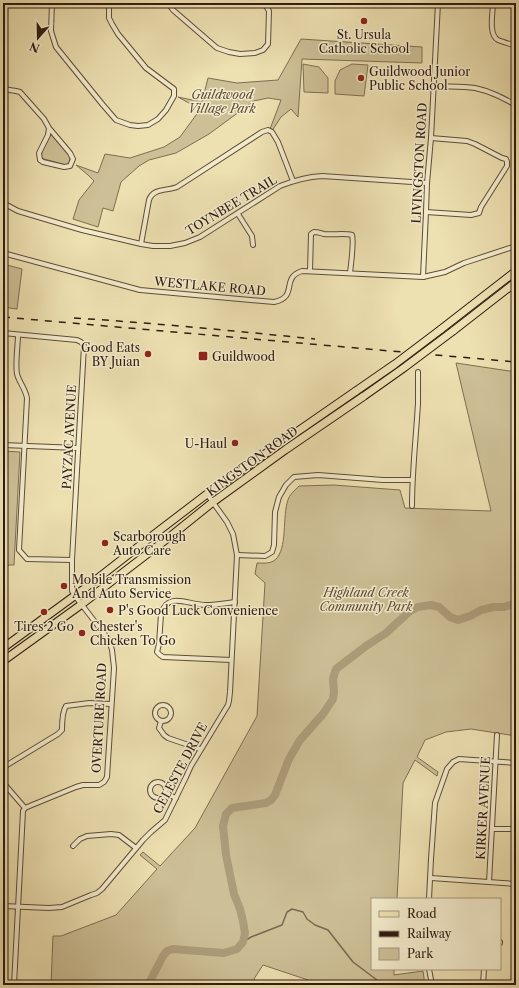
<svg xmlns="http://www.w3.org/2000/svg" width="519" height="988" font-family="'Libre Caslon Text',serif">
<rect width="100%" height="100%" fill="#ede0b1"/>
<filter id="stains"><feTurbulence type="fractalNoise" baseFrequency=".005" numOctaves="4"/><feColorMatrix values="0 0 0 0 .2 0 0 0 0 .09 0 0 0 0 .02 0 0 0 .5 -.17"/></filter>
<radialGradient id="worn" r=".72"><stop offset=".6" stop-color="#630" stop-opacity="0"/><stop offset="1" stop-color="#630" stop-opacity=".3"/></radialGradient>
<g fill="#cdbf96" stroke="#7e6e53">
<path d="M301 39 422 47V63L302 59 298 117 291 109 281 117 272 131 270 129 281 100 268 98 254 101 209 134 176 153 149 160 139 166 121 182 113 211 103 208 98 227 73 219 79 200 94 181 88 175 76 165 98 173 105 154 130 158 164 147 180 137 199 111 198 108 178 97 202 102 208 78 237 83 278 80Z"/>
<path d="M303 64 319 67 328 78V93L304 92Z"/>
<path d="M352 64 368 65 364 96 335 94V81L340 70Z"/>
<path d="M50 134 52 135C58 141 79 158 66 165L44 159 41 157C41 151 48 141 50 134Z"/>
<path d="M3 264 22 269 17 309 3 307Z"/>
<path d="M456 363 516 372V736L471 729 446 732 425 740 417 757 438 772 437 776 415 760 403 783 397 899H372V969H394V975L423 971 425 985H315L308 980 263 965 254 979 258 985H51L53 936H61L116 915 157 869 140 855 143 852 160 866 195 828 257 716 265 583 255 574 257 563C263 563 270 564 275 560 288 549 282 516 288 500 289 495 295 490 299 486L334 485 400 490 405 508 491 511Z"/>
<path d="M3 451 20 452 14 565H9L3 569Z"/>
</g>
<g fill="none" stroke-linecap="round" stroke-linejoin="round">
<path stroke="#7a6950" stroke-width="1.5" d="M243 942 251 937 282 925 287 912 292 909 303 912 307 919 315 925 328 930 353 962 377 980 378 985"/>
<path stroke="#ac9d7a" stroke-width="8" d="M148 985 163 956 167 951 173 949 224 953 237 949 243 942 245 933 243 921 240 909 234 894 226 855 223 826 226 814 232 808 266 803 271 800 275 795 289 759 300 740 323 714 333 699 334 692 333 679 336 669 366 646 386 633 410 611 418 607 431 605 439 607 450 617 458 620 470 616 481 610 494 607H504L516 603"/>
<g stroke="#5e4d38" stroke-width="6">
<g id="minor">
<path d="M52 3 51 31 56 47 103 105 116 120 130 125 138 126 148 125 158 119 166 110 174 96V89L146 68 118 34 112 24 109 18V3"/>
<path d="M168 3 173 10 217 48 229 52 240 54 255 53 263 50 268 44 269 11 266 6 260 3"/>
<path d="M493 3C493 12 488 35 498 40 503 42 510 44 516 46"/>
<path d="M434 86C447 87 461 86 475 88 490 91 503 98 516 105"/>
<path d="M3 89 16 91 20 92 44 119 49 128 70 153 73 159 70 166 64 167 43 162 40 160 39 153 48 135 49 128"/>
<path d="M3 203 18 211 82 230 141 244 153 246H170L185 243 200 237 280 186C295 180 306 177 322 176L427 183"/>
<path d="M426 212 471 215 479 213 481 207 507 166V162L506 159 502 158 475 144 467 141 431 138"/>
<path d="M238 214 252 236 253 245"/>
<path d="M141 244 149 200C153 188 167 191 177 187L262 132 268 130 272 132 278 142 293 181"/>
<path d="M3 253 140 290 274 302C299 297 280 278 302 271L423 277 445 272 464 263 516 246"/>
<path d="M310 271 311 234 314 232C318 232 320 233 324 234 333 235 345 233 352 235 354 241 351 265 350 273"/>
<path d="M423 277 426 212 427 183 431 138 438 3"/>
<path d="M3 333 77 340 81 342 84 346 72 560V591L75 596 109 640 112 650 114 668 107 777 104 782 99 785H83L76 787 32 805 25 808 23 811 14 985"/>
<path d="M18 335C18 346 15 363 17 374 19 382 25 388 27 398L19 550 27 559 72 560"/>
<path d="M3 445 78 448"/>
<path d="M412 506C412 472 416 438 418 403 418 393 418 383 418 372"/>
<path d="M237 555 265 556 272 552 274 545 275 512 279 497 286 485 294 477 318 475 383 480H412"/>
<path d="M231 660 163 657 160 655 157 652 159 644 161 614C168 590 190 606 207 605 216 605 226 603 235 602"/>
<circle cx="163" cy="713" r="8"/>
<path d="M161 721 159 728 164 735 168 738 200 749"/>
<path d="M3 771V769L7 765 58 734 62 730C62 723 62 712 66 706L89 703 111 704"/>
<path d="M3 782 6 786 25 808"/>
<circle cx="158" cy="790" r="8"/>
<path d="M165 793 176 798"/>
<path d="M492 829H516"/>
<path d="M73 846 80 839 87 836 111 834 119 835 136 848"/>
<path d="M431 878 516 884"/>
<path d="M489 882 497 735"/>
<path d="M429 899 431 859 435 803 447 769 453 762 459 759 516 763"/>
<path d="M3 906 49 908 62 907 91 895 97 893 102 889 143 840 151 832 165 820 186 777 191 766 228 705 229 701 230 692 237 555 233 534 227 522 207 494"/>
<path d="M500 942V943"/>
<path d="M429 969 432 985"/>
<path d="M483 985 484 969"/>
</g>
</g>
<g stroke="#2f1c10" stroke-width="9">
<g id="primary">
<path d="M440 330 516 271"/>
<path d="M453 331 516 282"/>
<path d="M3 648 84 589 152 536 207 494 356 391"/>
<path d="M3 661 82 604 172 535 213 502 285 450 364 396"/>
</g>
</g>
<use href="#minor" stroke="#f3ebcc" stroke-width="4"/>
<use href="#primary" stroke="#ede0b1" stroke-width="7"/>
<g stroke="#2f1c10" stroke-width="1.5" stroke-dasharray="7 7" stroke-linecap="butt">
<path d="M3 317 516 362"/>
<path d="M74 318C154 323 235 331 315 339"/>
</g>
<g stroke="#2f1c10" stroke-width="9" stroke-linecap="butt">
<g id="primary-bridge">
<path d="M356 391 395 364 440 330"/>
<path d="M364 396 405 367 453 331"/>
</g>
</g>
<use href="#primary-bridge" stroke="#ede0b1" stroke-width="7"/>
</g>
<g fill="#8f2418" stroke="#f3ebcc" stroke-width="1.5">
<circle cx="364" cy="21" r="4"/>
<circle cx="361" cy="78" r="4"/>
<circle cx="148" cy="354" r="4"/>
<rect x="198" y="351" width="10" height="10" rx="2"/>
<circle cx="235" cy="443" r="4"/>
<circle cx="105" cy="543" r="4"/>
<circle cx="64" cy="586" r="4"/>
<circle cx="110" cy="610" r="4"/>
<circle cx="44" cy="612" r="4"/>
<circle cx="82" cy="633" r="4"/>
</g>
<g text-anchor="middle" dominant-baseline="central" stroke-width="3" stroke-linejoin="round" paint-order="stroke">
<g font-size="12" fill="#2f1c10" stroke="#f3ebcc" text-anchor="start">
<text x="364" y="34" text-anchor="middle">St. Ursula<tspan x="364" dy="14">Catholic School</tspan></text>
<text x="369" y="71">Guildwood Junior<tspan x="369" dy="14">Public School</tspan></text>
<text x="140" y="347" text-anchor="end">Good Eats<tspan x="140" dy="14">BY Juian</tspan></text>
<text x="212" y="356">Guildwood</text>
<text x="227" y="443" text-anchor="end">U-Haul</text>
<text x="113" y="536">Scarborough<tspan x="113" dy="14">Auto Care</tspan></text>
<text x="72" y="579">Mobile Transmission<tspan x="72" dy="14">And Auto Service</tspan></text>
<text x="118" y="610">P's Good Luck Convenience</text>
<text x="44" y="626" text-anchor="middle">Tires 2 Go</text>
<text x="90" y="626">Chester's<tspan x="90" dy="14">Chicken To Go</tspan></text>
</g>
<g font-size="12" font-style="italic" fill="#5e4d38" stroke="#f3ebcc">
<text x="222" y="94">Guildwood<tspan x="222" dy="14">Village Park</tspan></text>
<text x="366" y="592">Highland Creek<tspan x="366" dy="14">Community Park</tspan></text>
</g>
<g font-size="12" fill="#2f1c10" stroke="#f3ebcc">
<text transform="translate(419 163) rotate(-87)">LIVINGSTON ROAD</text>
<text transform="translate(231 205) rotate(-31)">TOYNBEE TRAIL</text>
<text transform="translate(210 286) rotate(5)">WESTLAKE ROAD</text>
<text transform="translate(69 437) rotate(-87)">PAYZAC AVENUE</text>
<text transform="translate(252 461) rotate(-36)">KINGSTON ROAD</text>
<text transform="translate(99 718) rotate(-87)">OVERTURE ROAD</text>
<text transform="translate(180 768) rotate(-62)">CELESTE DRIVE</text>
<text transform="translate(483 808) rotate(-87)">KIRKER AVENUE</text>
</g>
</g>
<rect width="519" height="988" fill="none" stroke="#ede0b1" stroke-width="16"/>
<rect x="4" y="4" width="511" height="980" fill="none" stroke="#2f1c10" stroke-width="2"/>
<rect x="8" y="8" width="503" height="972" fill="none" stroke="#2f1c10"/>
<rect x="371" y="898" width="130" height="72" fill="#f3ebcc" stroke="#a59881"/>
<rect x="379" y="911" width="20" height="6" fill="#ede0b1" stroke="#a59881"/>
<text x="407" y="918" font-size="12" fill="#2f1c10">Road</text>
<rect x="379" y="931" width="20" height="6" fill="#2f1c10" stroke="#a59881"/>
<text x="407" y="938" font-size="12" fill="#2f1c10">Railway</text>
<rect x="379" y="948" width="20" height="12" fill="#cdbf96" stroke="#a59881"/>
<text x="407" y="958" font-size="12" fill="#2f1c10">Park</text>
<g transform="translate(38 38) rotate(200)" stroke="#f3ebcc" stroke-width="3" paint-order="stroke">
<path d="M0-3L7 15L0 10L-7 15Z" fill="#2f1c10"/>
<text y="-6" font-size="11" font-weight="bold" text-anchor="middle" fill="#2f1c10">N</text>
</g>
<rect width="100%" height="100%" filter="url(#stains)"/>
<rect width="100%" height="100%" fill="url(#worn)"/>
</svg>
